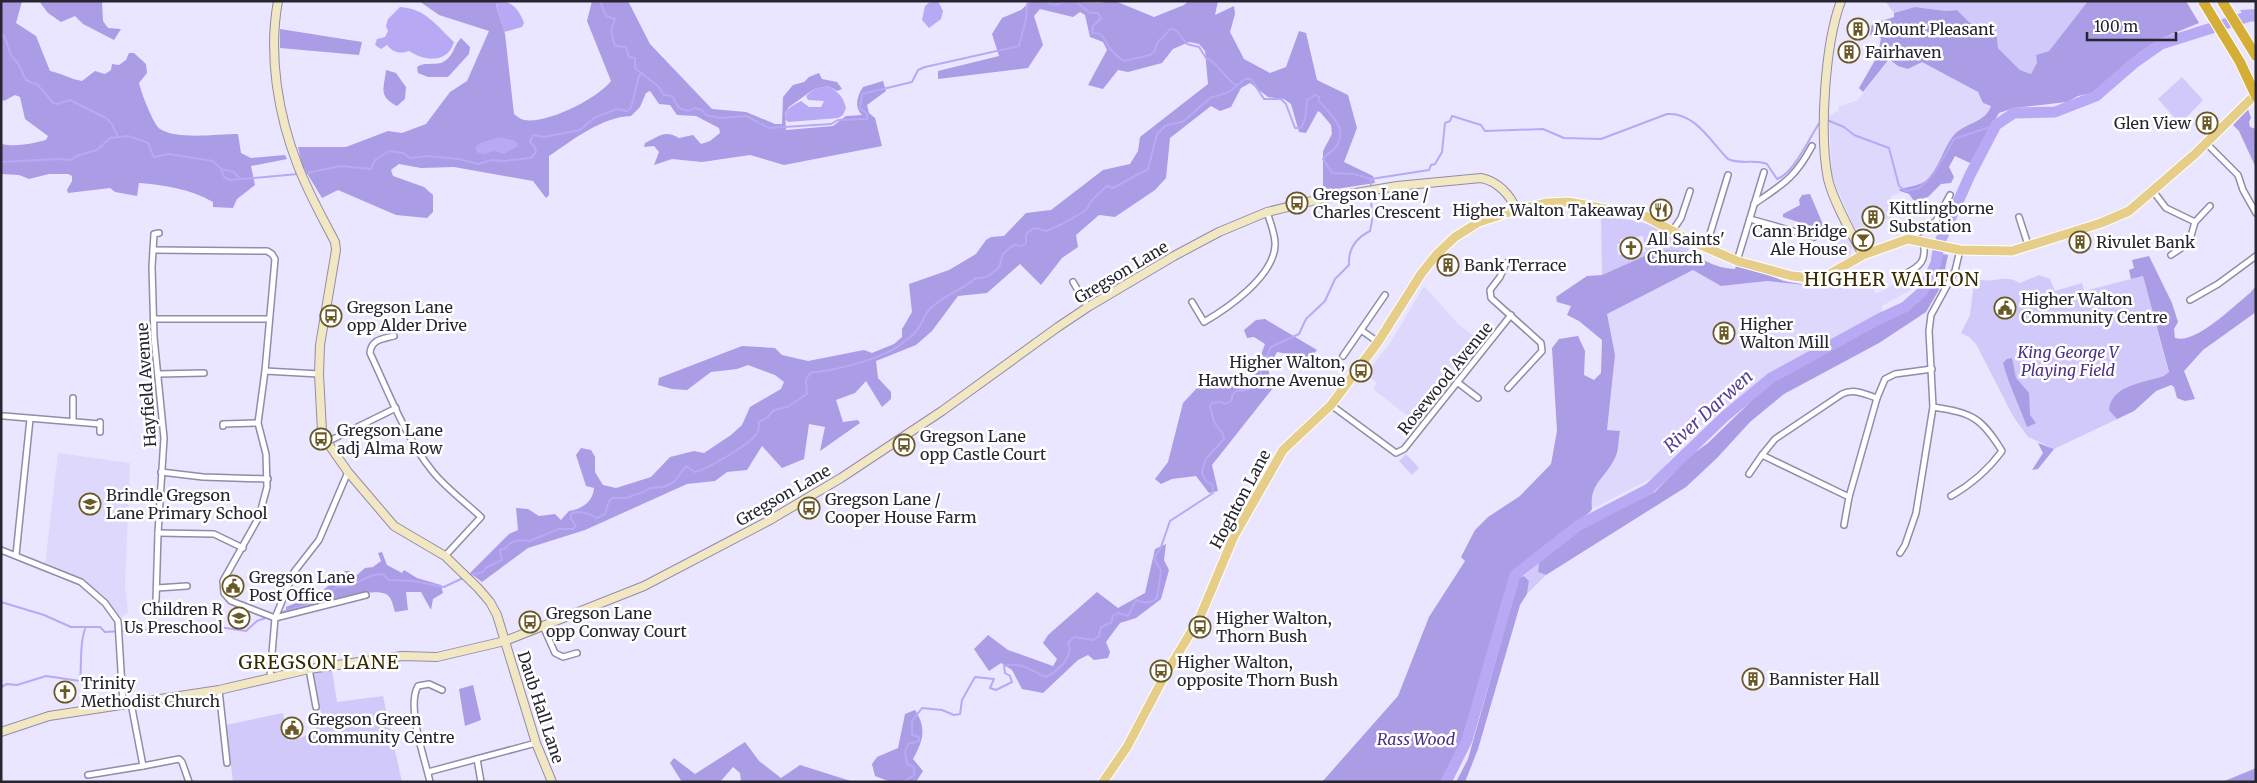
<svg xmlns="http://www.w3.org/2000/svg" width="2257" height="783" font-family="Merriweather,serif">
<rect width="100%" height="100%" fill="#eae6ff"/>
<g fill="#ded8fd">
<path d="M1889 59 1898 66 1922 62 1978 92 1983 103 1991 106 1989 111 1981 118 1957 132 1930 175 1922 183 1899 188V193L1891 196 1896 216 1855 229 1832 177 1829 116 1839 110 1838 107 1858 100Z"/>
<path d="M1847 232 1852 247 1850 257 1844 259 1835 238Z"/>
<path d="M1693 270 1721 286 1767 281 1818 285 1844 274 1852 281 1861 283 1868 279 1876 294 1908 276 1914 288 1882 306V312L1772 374 1731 406 1699 427 1656 476 1592 509 1590 496 1600 478 1611 465 1620 431 1607 430 1615 355 1606 314Z"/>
<path d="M1424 286 1458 324 1482 342 1418 424 1373 389 1377 383 1366 374 1391 342Z"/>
<path d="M58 453 130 463 125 587 128 613 121 617 103 595 84 582 45 564Z"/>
</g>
<g fill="#d1c9f9" fill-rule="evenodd">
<path d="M1885 1H2088L2049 51 2036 55 2037 63 2032 74 2020 70 1998 48 1996 30 1970 23 1957 10 1946 11 1915 7 1894 13Z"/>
<path d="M2182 77 2203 100 2180 124 2158 99Z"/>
<path d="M1601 216 1638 221 1660 229 1690 247 1687 252 1656 251 1602 275ZM1643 236 1646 252 1618 255 1617 244H1620V239Z"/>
<path d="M2039 275 2050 279 2055 291 2082 283 2084 291 2143 276 2170 378 2134 411 2054 449 2028 437 2013 416 1976 344 1969 337 1961 333 1970 315 1973 290 1977 279C1993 284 2005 273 2020 283Z"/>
<path d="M1406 454 1419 468 1412 475 1399 461Z"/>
<path d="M1539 563 1538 572 1546 575 1527 594 1529 581 1524 576Z"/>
<path d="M332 670 337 702 383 696 402 782H233L226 725 283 713 288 741C309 738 313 731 321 712L312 673Z"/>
</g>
<g fill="#aa9ce5">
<path d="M1 1H22L16 23 36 36 50 71C61 73 70 79 82 81L95 71 105 74 111 70 112 64 119 65 126 60 129 53H134L146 64 147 73 139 83C141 92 153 124 160 129 177 140 218 134 238 134L241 153 251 158 285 155 287 159 251 166 255 185 237 199 233 208 213 207V202C190 189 165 185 139 183L137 196 115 192 110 188 68 193 67 190 72 181V176L68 174H49L29 179 19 175 1 174V144C17 147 30 144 46 140L48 136 25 119 20 97 15 95 4 101 1 99Z"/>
<path d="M39 1H102L103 21 108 28 121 29 114 40 83 24 75 16 61 22 48 13Z"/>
<path d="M419 1H498L496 5 505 34 514 114C517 116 520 119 524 120 547 124 597 99 611 81L587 21 592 1H628L650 44 712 109 746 112 775 124H782L783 97 793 85 804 82 809 77 819 73 822 79 837 82 842 89 837 91 828 86 814 89 789 107 785 114 786 130 833 126 846 116 862 115C854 107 857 96 863 87L883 81 886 91 867 105 869 113 875 118 882 146 784 165 750 155 702 162 672 159 654 165 659 152 654 146 644 147 645 143C658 137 665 129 679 138L693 135 701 144 710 141 720 133 719 128 696 116 677 115 670 105 659 104 650 91 646 93 640 107 631 116C601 117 573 140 549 156V195L546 198 533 181 454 167 421 168 399 164 391 170 393 176 424 187 433 195V212L427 218 396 215 338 190 322 198 302 165 298 147H346L388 131 402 133 426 124 450 92 467 81 489 31 439 15Z"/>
<path d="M1031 1 1099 3 1115 1 1154 17 1184 5 1188 1H1218L1215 15 1234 6 1235 14 1230 32 1244 59 1270 73 1286 67 1299 31 1306 33 1317 80 1348 95 1357 128 1344 162 1373 176 1375 183 1323 191V151L1332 134 1331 125 1321 113 1318 111 1306 133 1299 132 1291 104 1284 99 1268 97 1250 83 1241 88 1231 107 1220 111 1211 106 1170 138 1166 178 1155 190 1115 217 1099 215 1076 235 1078 247 1062 258 1041 285 1020 264 987 293 958 296 932 331 916 345 876 361 878 378 891 392V399L882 407 866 381 855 393 836 400 843 422 858 420 860 423 820 451 825 427 809 424 804 459 782 468 762 446 747 470 727 472 715 481 687 484 585 530 528 548 482 582 470 573 509 534 518 530 516 508 528 509 539 516 555 514 561 520 569 511C582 509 593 502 594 488L586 486 576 455 581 448 591 450 595 457V472L603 485 616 488 651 477 670 457 694 451 704 453 731 435 742 425 750 407 781 389 784 382 775 375 748 365 737 369 711 372 687 390 672 389 658 385 659 378 742 346 775 348 782 355 808 361 864 350 872 353 894 344 902 337V329L912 312 909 284 949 270 976 254 986 240 991 237 1004 236 1026 213 1051 210 1103 170 1130 164 1138 151 1140 137 1208 84 1205 51 1199 44 1189 42 1173 49 1162 63 1128 72 1118 70 1103 89 1088 85 1107 50 1103 42 1090 37 1085 15 1080 12 1073 17 1040 9 1034 16 1043 45 1028 68 938 79V71L999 56 992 34 1002 18 1021 10Z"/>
<path d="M2088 1H2186L2199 23 2160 39 2140 52 2092 93 2078 96 2067 102 2014 108 1999 113 1970 163 1955 156 1949 167 1954 177 1951 183 1941 184 1928 197 1914 201 1909 194 1900 191 1899 189C1906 187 1915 186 1922 183 1938 175 1944 143 1957 132 1968 123 1986 121 1991 106L1983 103 1978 92 1922 62 1908 69 1898 66 1889 59 1863 92 1859 88 1878 55 1881 38 1870 35 1872 24 1894 17V13L1915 7 1946 11 1957 10 1970 23 1996 30 1998 48 2020 70 2031 74 2037 63 2036 55 2049 51Z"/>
<path d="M280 29 362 42 359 55 280 48Z"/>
<path d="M461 38 470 47 469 54 448 77H428L418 73 417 67C424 62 433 65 441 63 454 58 453 46 461 38Z"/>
<path d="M386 70 396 73 406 87 405 99 397 106C378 96 384 89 386 70Z"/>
<path d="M2248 109 2251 118 2249 122 2250 127 2256 129V168L2239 131 2233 125Z"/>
<path d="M1810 194 1828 236 1825 238 1812 233 1813 227 1783 217V214L1800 205 1799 200 1802 195Z"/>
<path d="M1656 251C1666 251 1680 249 1689 253 1706 260 1714 268 1735 269L1737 263 1784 281 1806 285 1767 281 1721 286 1693 270 1607 314 1615 355 1607 430 1620 431C1618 440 1619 450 1615 458 1605 479 1589 483 1592 509L1590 512 1511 573 1463 738 1442 782H1322L1398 696 1429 617 1465 561 1461 557 1475 530 1488 517 1520 496 1551 464 1557 431 1552 348 1559 339 1578 336 1585 351 1584 375 1594 380 1601 373 1602 340 1579 321 1567 315 1571 306 1557 302 1556 297 1587 276 1602 275Z"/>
<path d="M1942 254 1948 255 1945 269 1950 271 1926 312 1879 343 1784 394 1750 422 1717 458 1686 487 1546 575 1538 572 1539 563 1581 528 1655 492 1690 456 1708 443 1772 381 1919 302C1931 288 1938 273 1942 254Z"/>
<path d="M2149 256 2172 303 2178 322 2174 329 2175 338C2195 345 2235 305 2250 293L2256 286V312L2203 350 2184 371 2195 399 2185 401 2177 398 2174 387 2171 385 2156 391 2134 411 2117 419 2109 410C2111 385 2144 383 2164 376L2169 372 2143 276 2131 279 2129 270 2134 268 2132 260Z"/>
<path d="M1265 319 1317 350 1310 358 1277 352 1268 369 1273 388 1212 465 1218 491 1209 493 1196 476 1172 479 1161 484 1155 479 1168 462 1183 403 1197 388 1219 380 1242 383 1253 376 1265 344 1254 337 1247 338 1244 330 1256 320Z"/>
<path d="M2012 358 2016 378 2029 393 2030 415 2036 423 2027 427C2019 405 2009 385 2003 363L2007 359Z"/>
<path d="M2038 443 2054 449 2038 469 2032 470 2043 453Z"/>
<path d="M1166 544 1164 560 1169 570 1161 599 1136 618 1120 623 1106 642 1110 652 1108 658 1094 660 1088 655 1078 660 1043 693 1022 689 1012 670 1001 663 989 671 974 649 988 635 1008 650 1053 666 1057 659 1043 643 1048 635 1097 592 1118 608 1145 593 1155 549Z"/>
<path d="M382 552 387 565 402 573 404 570 417 578 441 585 443 593 433 599 431 610 421 592H406L408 610 395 612C393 606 392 597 386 594 368 586 307 608 286 613V607L319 594 345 571H349L357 575 365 568 373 567 381 561 378 553Z"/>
<path d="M1524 576 1529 581 1527 594 1520 605 1478 749 1465 782H1456L1468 759 1519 578Z"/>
<path d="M473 685 481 720 465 726 459 689Z"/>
<path d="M915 710C927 728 923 741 913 759L923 771 916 782H891L875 776 872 764 877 757 898 748 905 714Z"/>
<path d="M745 742 759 761 781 778 800 765 854 782H741L740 773 733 767 720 782H682L670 763 674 758 695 774Z"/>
<path d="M2256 766V782H2222L2254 769Z"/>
</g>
<g fill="#b8a9f4">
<path d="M498 1C513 1 519 10 524 23L522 27 504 32 496 4Z"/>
<path d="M931 1H938L943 11 941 19 929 28 922 20 925 6Z"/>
<path d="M400 7C425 8 437 26 454 42 448 64 424 61 409 51 399 54 394 53 387 45L381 49 375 45 377 39 385 37 388 31 386 26 388 19Z"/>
<path d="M2256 9V20L2247 22 2240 10Z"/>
<path d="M828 86C838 92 843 96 846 108L843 115 838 118 789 122 785 120C784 109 792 106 801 101L809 107H821L824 101 808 100 806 96 814 89Z"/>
<path d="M499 137 516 141 518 146 504 154 494 151 484 154 478 153 475 148 480 143Z"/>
</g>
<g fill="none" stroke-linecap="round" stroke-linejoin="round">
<g stroke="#b8a9f4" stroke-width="2">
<path d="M600 1 606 16 615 19 611 31 615 46 626 47 629 57 635 58V68L658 86 664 95 672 96 679 108 688 111 695 108 702 110 706 115 720 118 746 116 769 128 831 124 838 120 867 119V114L860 108 862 94 912 82 918 70 925 67 1019 46 1026 19 1027 4 1032 1"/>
<path d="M1044 1 1055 5 1067 1"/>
<path d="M1069 1 1077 3 1090 13H1098L1101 18 1093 26 1092 33C1104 33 1103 38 1109 47 1112 53 1119 57 1124 61L1150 55 1155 51C1156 39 1164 38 1170 29L1176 30 1187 44 1199 47 1206 58C1217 61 1224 78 1236 85"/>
<path d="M1 33C8 39 7 48 11 55 13 59 17 61 19 65 24 75 23 82 37 84L53 103 57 104 70 100 106 118 112 124 118 137"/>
<path d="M1827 120 1844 127 1854 135 1889 148 1899 186 1906 191C1910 190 1915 190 1918 188 1931 183 1947 151 1954 139L1996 125"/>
<path d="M1 162 59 159 72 160 76 156 97 150 110 138 128 136 148 143 154 157 169 154 213 161 221 169 224 177 230 180 298 174"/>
<path d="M221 169 234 172 240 179"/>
<path d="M303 174 340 166 371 169 375 160 389 151 403 153 410 158 427 156 459 159 478 164 492 160 504 161 531 158 536 152 535 147 530 142 533 135 544 137 580 130 594 118 617 109 627 111 631 108 639 76 642 73"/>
<path d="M1371 189V179"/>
<path d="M470 575 483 572 487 567 502 560 500 550 506 548 510 543 520 540 529 541 559 529H573L576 526 571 519V514C579 509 590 514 597 518L605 514 609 501 612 498H626L646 491 650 488 664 487 675 481 686 466 695 472C706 470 752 443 757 433 759 430 759 426 759 422L768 417 774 410 787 407 807 394 806 380 810 373C837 370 885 359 905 341 911 337 918 330 921 324 924 318 926 312 931 308 944 295 962 290 976 278 987 279 992 274 1000 266 1001 254 1004 252 1014 245L1021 246 1026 243V234L1034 228 1046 231 1060 225 1085 211 1093 199 1107 186 1113 188 1148 169 1157 134 1165 126 1184 121 1210 98 1229 92 1245 79H1251L1264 99H1281L1286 104 1295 128H1301L1305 119 1307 100 1315 95 1319 97V101C1331 116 1350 128 1335 148 1332 152 1326 154 1323 159L1332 173 1354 174 1371 179 1429 170 1431 165 1435 164 1442 152 1445 123 1450 121 1452 116 1481 125 1485 131 1543 129 1564 138 1601 139 1667 114C1695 112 1710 141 1728 159 1740 165 1754 159 1767 164L1777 179C1793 174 1809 139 1818 125L1822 121"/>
<path d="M1 602 44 615 71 627H100L105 632 212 626 246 631 257 621 268 617"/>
<path d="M279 613 309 604 338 587H346L373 575 383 574 389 580 413 581 444 587 463 578"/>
<path d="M1 687 7 684 17 685 46 676 80 681C82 663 79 645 85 629"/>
<path d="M903 782 914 775V767L907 764 905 752 908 744 919 741V737L912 735V721L922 708 942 710 954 715 960 714 962 700 975 677 994 679 990 688 996 690 1012 682 1010 676 1005 673 1004 666C1020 661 1032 671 1046 677 1057 671 1075 657 1068 643L1074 637 1093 640 1099 636 1101 627 1111 623 1113 616 1118 613 1128 616 1136 600C1143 603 1151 604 1157 598L1161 571 1154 558 1161 547 1170 521 1213 493V485L1206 481 1202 473 1205 460 1224 439 1223 434 1214 422 1210 406 1212 403 1220 402 1226 404 1232 400V395L1236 391C1254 391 1264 383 1260 365L1265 361 1271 347 1299 334 1306 319 1325 301 1335 279 1349 265C1348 249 1356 238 1370 231L1372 221 1371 194"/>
</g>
<path stroke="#b8a9f4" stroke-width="11" d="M1446 782 1467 740 1515 575 1579 525 1649 489 1724 417 1771 378 1879 319 1905 307 1923 291 1936 263 1939 244 1970 175 1996 125 2014 113 2055 112 2096 96 2134 63 2161 44 2250 16H2256"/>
<g stroke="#918ca8" stroke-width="8">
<g id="street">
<path d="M2206 143 2238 175 2243 190 2256 213"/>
<path d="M2153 191 2166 208 2195 222 2189 243 2171 255"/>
<path d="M1754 204C1783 184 1795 178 1812 146"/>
<path d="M2019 217 2028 245"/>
<path d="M1750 219 1814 237"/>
<path d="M2195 222 2210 206"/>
<path d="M1673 230 1681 218 1690 191"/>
<path d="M1909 239 1936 221 1950 195"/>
<path d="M1706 247 1728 175"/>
<path d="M153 250 267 251 272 254 275 259 265 371 258 423 266 454 267 487 259 517 223 581 224 593 231 601 275 618 366 595"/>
<path d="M1737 261 1764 172"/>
<path d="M1506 263 1500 277 1490 290 1491 298 1541 343 1542 351 1508 388"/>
<path d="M1903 275C1921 266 1927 261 1923 241"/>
<path d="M1073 282 1088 307"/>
<path d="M2190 300 2218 284 2256 256"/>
<path d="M1192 302 1204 322C1228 308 1273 277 1275 246 1276 236 1270 222 1267 212"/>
<path d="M154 319H268"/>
<path d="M1361 330 1378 342"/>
<path d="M394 336C383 339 371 339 370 353 388 391 406 439 433 472 447 489 465 502 481 517L445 556"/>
<path d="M1343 356 1385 295"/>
<path d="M265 371 319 374"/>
<path d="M158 374 204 373"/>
<path d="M1457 382 1478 398"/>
<path d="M1331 405 1396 453 1404 449 1511 315"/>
<path d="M1933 407C1972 413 1981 417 2002 451 1988 470 1972 484 1951 496"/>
<path d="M4 416 100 424"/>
<path d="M73 421V398"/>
<path d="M100 422V432"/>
<path d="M223 426V424L258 423"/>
<path d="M327 442 396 408"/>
<path d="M161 472 203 477 268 479"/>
<path d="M1749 474 1762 455"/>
<path d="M1849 497 1762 455 1775 439 1842 394C1854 388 1864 394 1877 398"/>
<path d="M1844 525 1849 497 1877 398 1885 379 1895 374 1932 369"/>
<path d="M158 533 214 534 243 548"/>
<path d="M1 550 81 582 105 603 118 621 123 704"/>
<path d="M1900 553 1905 545 1916 513 1933 407 1929 331 1931 315 1955 271 1960 250"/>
<path d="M16 555 30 419"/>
<path d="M157 588 187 586"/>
<path d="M156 600 158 533 164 438 154 337 152 267 154 234 159 233"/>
<path d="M543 626 555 653 563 657 577 653"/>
<path d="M309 669 316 707"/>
<path d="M270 677 275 618 294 572 319 540 348 472"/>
<path d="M219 690 227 763"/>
<path d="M131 703 143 766 179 759 182 762 189 782"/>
<path d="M477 759 481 782"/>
<path d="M428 772 536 743"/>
<path d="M88 775 143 766"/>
<path d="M430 782C425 759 406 707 418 686L429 684 442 690"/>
</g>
</g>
<g stroke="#918ca8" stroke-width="10">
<g id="secondary">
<path d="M278 1C268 55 278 115 298 166 308 192 322 217 335 242L336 250 320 345 319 374 322 431 327 442 348 472 394 526 445 556 478 588 490 602 497 615 536 743 552 782"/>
<path d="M1841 1C1825 43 1819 134 1828 179 1833 201 1852 234 1863 255"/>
<path d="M1 732 49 716 219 690 309 669 402 656 437 657 505 641 644 586 770 520 841 478 942 411 1058 327 1088 307 1174 256 1219 232 1267 212 1320 199 1397 186 1481 178C1497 181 1511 195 1516 210"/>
</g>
</g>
<g stroke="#fff" stroke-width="11">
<path id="primary" d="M1103 782 1127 747 1164 677 1200 617 1234 536 1283 450 1331 405 1378 342 1421 274 1437 254 1455 237 1479 222 1516 210 1547 203 1568 202 1645 216 1689 240 1737 261 1792 276 1811 278 1828 275 1863 255 1908 239 1960 250 2012 251 2101 223 2129 211 2195 154 2256 94"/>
</g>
<g stroke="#fff" stroke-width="12">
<path id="highway" d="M2222 1 2256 56"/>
</g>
<use href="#street" stroke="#fff" stroke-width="5"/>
<use href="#secondary" stroke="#f2e7c3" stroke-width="8"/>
<use href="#primary" stroke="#e6ce88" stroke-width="9"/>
<use href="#highway" stroke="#d5ae38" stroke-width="10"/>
<g stroke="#fff" stroke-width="12" stroke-linecap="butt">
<path id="highway-bridge" d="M2204 3 2240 62 2256 96"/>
</g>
<use href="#highway-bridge" stroke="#d5ae38" stroke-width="10"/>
</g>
<defs>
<g id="building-ring" transform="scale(1.125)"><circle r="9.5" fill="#fff" stroke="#6a5926" stroke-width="1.5"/><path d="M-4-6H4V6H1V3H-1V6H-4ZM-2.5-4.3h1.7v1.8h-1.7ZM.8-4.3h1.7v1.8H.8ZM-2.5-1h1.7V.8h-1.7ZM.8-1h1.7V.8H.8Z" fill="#6a5926"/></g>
<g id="bus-ring" transform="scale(1.125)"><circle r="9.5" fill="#fff" stroke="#6a5926" stroke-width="1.5"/><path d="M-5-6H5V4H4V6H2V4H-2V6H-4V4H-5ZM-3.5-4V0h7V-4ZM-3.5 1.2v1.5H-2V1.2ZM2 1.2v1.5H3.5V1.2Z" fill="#6a5926"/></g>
<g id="restaurant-ring" transform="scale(1.125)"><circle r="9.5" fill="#fff" stroke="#6a5926" stroke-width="1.5"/><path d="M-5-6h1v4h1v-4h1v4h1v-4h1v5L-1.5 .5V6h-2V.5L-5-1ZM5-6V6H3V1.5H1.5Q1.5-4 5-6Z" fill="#6a5926"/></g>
<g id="bar-ring" transform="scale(1.125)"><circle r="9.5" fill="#fff" stroke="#6a5926" stroke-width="1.5"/><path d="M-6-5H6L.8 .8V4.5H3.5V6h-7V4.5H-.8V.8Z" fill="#6a5926"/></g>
<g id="church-ring" transform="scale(1.125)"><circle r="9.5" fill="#fff" stroke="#6a5926" stroke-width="1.5"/><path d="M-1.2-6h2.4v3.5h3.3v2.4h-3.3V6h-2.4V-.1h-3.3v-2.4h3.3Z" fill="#6a5926"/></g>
<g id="civic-ring" transform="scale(1.125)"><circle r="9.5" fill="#fff" stroke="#6a5926" stroke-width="1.5"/><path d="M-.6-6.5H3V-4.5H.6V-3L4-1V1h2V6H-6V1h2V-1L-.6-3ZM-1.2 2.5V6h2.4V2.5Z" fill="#6a5926"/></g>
<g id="school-ring" transform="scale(1.125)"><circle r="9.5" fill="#fff" stroke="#6a5926" stroke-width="1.5"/><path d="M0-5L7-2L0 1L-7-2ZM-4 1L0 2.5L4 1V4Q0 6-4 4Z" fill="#6a5926"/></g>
</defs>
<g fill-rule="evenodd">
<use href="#building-ring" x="1858" y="29"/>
<use href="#building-ring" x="1849" y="52"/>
<use href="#building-ring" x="2207" y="123"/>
<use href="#bus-ring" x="1297" y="203"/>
<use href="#restaurant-ring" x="1661" y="210"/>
<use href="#building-ring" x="1873" y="217"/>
<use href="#bar-ring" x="1863" y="240"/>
<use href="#building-ring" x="2080" y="242"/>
<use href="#church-ring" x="1631" y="248"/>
<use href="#building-ring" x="1448" y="265"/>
<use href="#civic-ring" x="2005" y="308"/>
<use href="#bus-ring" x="331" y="316"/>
<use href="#building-ring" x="1724" y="333"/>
<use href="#bus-ring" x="1361" y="371"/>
<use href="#bus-ring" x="321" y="439"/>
<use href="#bus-ring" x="904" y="445"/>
<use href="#school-ring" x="90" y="504"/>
<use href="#bus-ring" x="809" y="508"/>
<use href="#civic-ring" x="233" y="586"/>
<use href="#school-ring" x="239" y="618"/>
<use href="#bus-ring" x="530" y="622"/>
<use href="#bus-ring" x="1200" y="627"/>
<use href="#bus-ring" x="1161" y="671"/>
<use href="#building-ring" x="1753" y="679"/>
<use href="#church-ring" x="65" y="692"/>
<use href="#civic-ring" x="292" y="728"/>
</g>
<g text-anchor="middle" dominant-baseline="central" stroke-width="5" stroke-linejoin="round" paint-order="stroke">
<g font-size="16" fill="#272530" stroke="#fff" text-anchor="start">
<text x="1874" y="29">Mount Pleasant</text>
<text x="1865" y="52">Fairhaven</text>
<text x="2191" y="123" text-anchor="end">Glen View</text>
<text x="1313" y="194">Gregson Lane /<tspan x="1313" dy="18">Charles Crescent</tspan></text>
<text x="1889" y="208">Kittlingborne<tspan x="1889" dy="18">Substation</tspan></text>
<text x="1645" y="210" text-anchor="end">Higher Walton Takeaway</text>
<text x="1847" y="231" text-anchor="end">Cann Bridge<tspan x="1847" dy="18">Ale House</tspan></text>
<text x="1647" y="239">All Saints'<tspan x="1647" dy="18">Church</tspan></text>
<text x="2096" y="242">Rivulet Bank</text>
<text x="1464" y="265">Bank Terrace</text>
<text x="2021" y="299">Higher Walton<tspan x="2021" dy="18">Community Centre</tspan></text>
<text x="347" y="307">Gregson Lane<tspan x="347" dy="18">opp Alder Drive</tspan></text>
<text x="1740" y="324">Higher<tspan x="1740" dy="18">Walton Mill</tspan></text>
<text x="1345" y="362" text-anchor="end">Higher Walton,<tspan x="1345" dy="18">Hawthorne Avenue</tspan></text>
<text x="337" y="430">Gregson Lane<tspan x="337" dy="18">adj Alma Row</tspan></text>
<text x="920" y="436">Gregson Lane<tspan x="920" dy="18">opp Castle Court</tspan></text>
<text x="106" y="495">Brindle Gregson<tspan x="106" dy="18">Lane Primary School</tspan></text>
<text x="825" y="499">Gregson Lane /<tspan x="825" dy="18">Cooper House Farm</tspan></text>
<text x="249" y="577">Gregson Lane<tspan x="249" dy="18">Post Office</tspan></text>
<text x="223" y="609" text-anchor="end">Children R<tspan x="223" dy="18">Us Preschool</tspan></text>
<text x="546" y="613">Gregson Lane<tspan x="546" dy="18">opp Conway Court</tspan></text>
<text x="1216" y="618">Higher Walton,<tspan x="1216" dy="18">Thorn Bush</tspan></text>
<text x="1177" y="662">Higher Walton,<tspan x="1177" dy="18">opposite Thorn Bush</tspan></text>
<text x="1769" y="679">Bannister Hall</text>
<text x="81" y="683">Trinity<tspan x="81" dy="18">Methodist Church</tspan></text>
<text x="308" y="719">Gregson Green<tspan x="308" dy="18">Community Centre</tspan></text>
</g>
<g font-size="16" fill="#272530" stroke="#fff">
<text transform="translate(1121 272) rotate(-31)">Gregson Lane</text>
<text transform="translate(1445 378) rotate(-51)">Rosewood Avenue</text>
<text transform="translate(146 385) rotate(-94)">Hayfield Avenue</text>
<text transform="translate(783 495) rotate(-30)">Gregson Lane</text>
<text transform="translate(1240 499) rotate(-62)">Hoghton Lane</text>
<text transform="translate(541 707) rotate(72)">Daub Hall Lane</text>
</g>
<g font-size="16" font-style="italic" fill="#4b3186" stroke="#fff">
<text x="2068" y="352">King George V<tspan x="2068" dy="18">Playing Field</tspan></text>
<text x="1416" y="739">Rass Wood</text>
</g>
<g font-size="18" font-style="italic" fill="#573f95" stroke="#fff">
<text transform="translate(1708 411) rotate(-42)">River Darwen</text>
</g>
<g font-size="19" letter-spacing="1" fill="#372a00" stroke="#fff">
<text x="1892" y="279">HIGHER WALTON</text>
<text x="319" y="662">GREGSON LANE</text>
</g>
</g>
<rect width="2257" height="783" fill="none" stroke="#272530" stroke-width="5"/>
<path d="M2087 32v8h89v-8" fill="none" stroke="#272530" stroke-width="2.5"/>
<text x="2094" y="32" font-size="15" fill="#272530" stroke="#ffffff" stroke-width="4" paint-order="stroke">100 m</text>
</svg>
